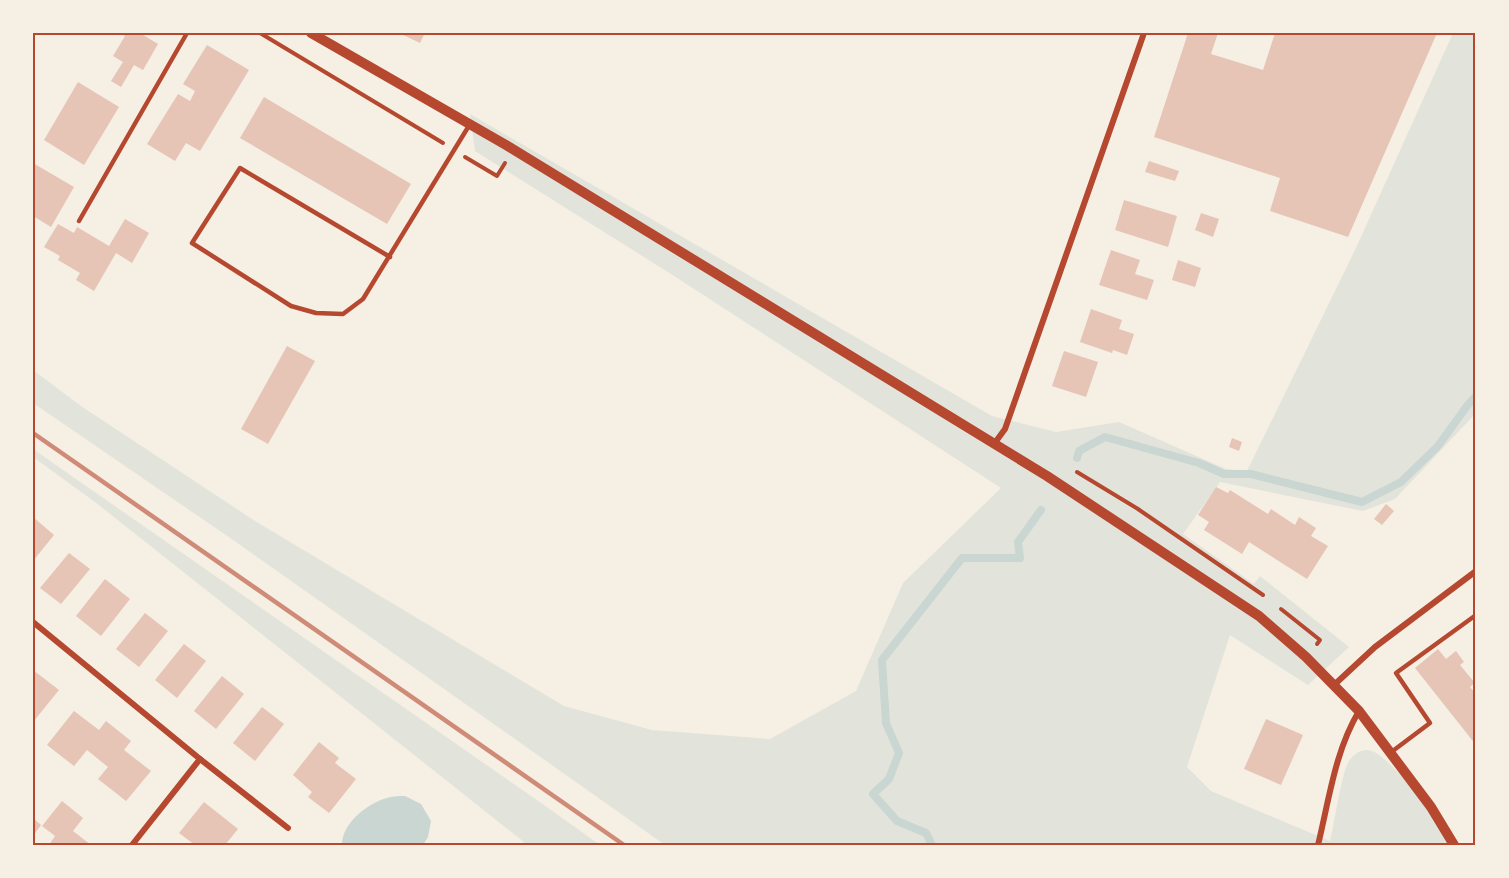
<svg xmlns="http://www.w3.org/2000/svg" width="1509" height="878" font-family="'Public Sans',sans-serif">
<rect width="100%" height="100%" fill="#f6efe4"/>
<g fill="#e2e4dc">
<path d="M1453 33H1476V413L1395 499 1363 511 1220 482 1183 534 1254 584 1260 576 1349 647 1308 685 1230 635 1187 767 1211 791 1330 841C1334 826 1342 770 1349 761 1353 755 1360 749 1368 750 1390 752 1439 825 1451 845H665L236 542 33 403V370L81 406 255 521 564 706 652 730 770 739 856 691 903 583 1001 488 671 274 475 151 470 114 992 416 1056 432 1119 422 1226 469 1247 471 1355 250Z"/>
<path d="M33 449 544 805 600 845H523L524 842 95 502 33 457Z"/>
</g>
<path fill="#c9d6d2" d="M405 796 421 804 431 821 428 837 423 845H342C342 822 370 801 391 797 395 796 400 796 405 796Z"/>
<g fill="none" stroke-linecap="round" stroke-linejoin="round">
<g stroke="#c9d6d2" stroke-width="8">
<path d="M1077 458 1079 451 1105 437 1199 463 1224 474H1251L1362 502 1401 482 1438 446 1467 406 1476 396"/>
<path d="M932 845 926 833 897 821 873 794 889 779 899 753 886 723 882 660 962 558H1020L1018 542 1041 510"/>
</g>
</g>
<g fill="#e6c5b7">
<path d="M121 33H140L158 44 143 70 134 65 121 87 111 81 123 62 113 56 125 36Z"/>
<path d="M399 33H425L420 43Z"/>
<path d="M1188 33H1218L1211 54 1263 70 1275 33H1437L1348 237 1270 211 1280 178 1154 137Z"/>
<path d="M207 45 249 70 200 151 186 143 175 161 147 144 178 94 190 101 195 91 183 84Z"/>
<path d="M78 82 119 107 84 165 44 140Z"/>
<path d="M264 97 411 184 387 224 240 138Z"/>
<path d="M1149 161 1179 171 1175 181 1145 172Z"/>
<path d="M33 163 74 187 51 227 33 216Z"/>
<path d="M1124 200 1177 216 1168 247 1115 230Z"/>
<path d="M1201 213 1219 219 1213 237 1195 230Z"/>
<path d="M125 219 149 233 132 263 116 253 94 291 76 280 80 273 58 260 60 256 44 247 58 224 74 233 77 227 109 246Z"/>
<path d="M1111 250 1140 260 1135 274 1154 280 1147 300 1099 285Z"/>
<path d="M1178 260 1201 268 1195 287 1172 280Z"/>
<path d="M1091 309 1122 320 1119 329 1134 334 1127 355 1113 350 1112 353 1080 342Z"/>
<path d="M287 346 315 361 268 444 241 429Z"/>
<path d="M1064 351 1098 362 1086 397 1052 386Z"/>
<path d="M1232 438 1242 442 1239 451 1229 447Z"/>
<path d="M1216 487 1228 493 1230 490 1268 514 1271 509 1295 525 1299 517 1316 528 1311 536 1328 546 1307 579 1249 542 1242 554 1204 530 1209 522 1198 515Z"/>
<path d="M1386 504 1394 511 1382 525 1374 519Z"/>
<path d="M33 517 54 535 33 561Z"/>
<path d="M69 553 90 569 61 604 40 588Z"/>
<path d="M105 579 130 599 101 636 76 616Z"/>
<path d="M145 613 168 631 139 667 116 649Z"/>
<path d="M184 644 206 661 177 698 155 680Z"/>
<path d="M1438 649 1446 659 1456 651 1464 662 1460 665 1475 683 1470 687 1476 694V745L1415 668Z"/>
<path d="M33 670 59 690 33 722Z"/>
<path d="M222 676 244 694 216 729 194 711Z"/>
<path d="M262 707 284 724 255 761 233 743Z"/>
<path d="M74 711 99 730 106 721 131 741 124 750 151 771 126 801 98 779 108 767 87 750 74 766 47 745Z"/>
<path d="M1266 719 1303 735 1281 785 1244 769Z"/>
<path d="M319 742 339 758 335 763 356 779 329 813 308 797 312 792 293 775Z"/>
<path d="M62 801 83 818 73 831 91 845H49L55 836 42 826Z"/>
<path d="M204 802 238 829 225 845H195L179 833Z"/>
<path d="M33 818 41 825 33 836Z"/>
</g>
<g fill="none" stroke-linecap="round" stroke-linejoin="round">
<g stroke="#b5482f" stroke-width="4">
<path d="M260 33 443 143"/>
<path d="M465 157 497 176 505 163"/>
<path d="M1077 472 1138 509 1263 595"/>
<path d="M1281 609 1320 640 1317 644"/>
</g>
<g stroke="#b5482f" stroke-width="4.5">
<path d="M79 221 187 33"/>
<path d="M390 257 240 168 192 243 291 306 316 313 343 314 363 299 470 124"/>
<path d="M1390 753 1430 723 1396 673 1476 615"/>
</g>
<g stroke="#b5482f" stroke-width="6">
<path d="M994 444 1005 429 1144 33"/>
<path d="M33 622 200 759 288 828"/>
<path d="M1334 685 1375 647 1476 571"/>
<path d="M132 845 200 759"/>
<path d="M1318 845C1329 800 1335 751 1359 711"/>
</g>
<path stroke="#b5482f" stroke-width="10" d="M311 33 506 145 1047 476 1259 616 1306 657 1359 711 1431 807 1454 845"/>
<path stroke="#cf8b77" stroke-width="4.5" d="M33 433 624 845"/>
</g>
<rect width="1509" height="878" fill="none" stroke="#f6efe4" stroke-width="69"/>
<rect x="34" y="34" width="1440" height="810" fill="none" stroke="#b5482f" stroke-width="2"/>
</svg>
